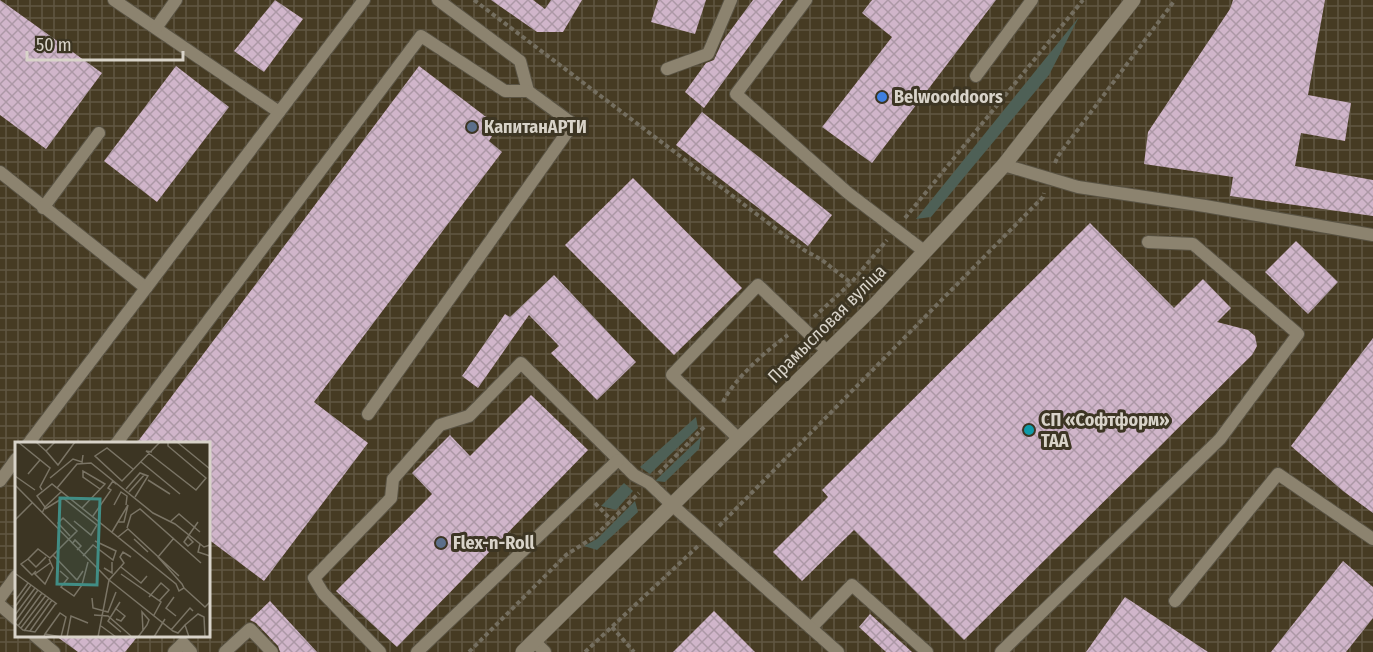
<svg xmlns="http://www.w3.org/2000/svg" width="1373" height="652" font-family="'Fira Sans Condensed',sans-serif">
<defs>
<pattern id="industrial-grid" width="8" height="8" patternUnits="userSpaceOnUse" patternTransform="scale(1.5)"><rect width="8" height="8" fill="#463b23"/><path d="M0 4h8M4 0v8" fill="none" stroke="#605642"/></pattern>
<pattern id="building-cross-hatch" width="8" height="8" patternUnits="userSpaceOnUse" patternTransform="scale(1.5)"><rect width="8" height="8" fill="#d0b5ca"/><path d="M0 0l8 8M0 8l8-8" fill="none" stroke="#ac98a6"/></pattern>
</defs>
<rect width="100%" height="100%" fill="#3c3523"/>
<path fill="url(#industrial-grid)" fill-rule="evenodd" d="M0 0H1373V652H0ZM16 444H208V636H16Z"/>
<g fill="#4e6056">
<path d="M1079 17 1049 75 931 217 916 219Z"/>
<path d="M696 417 698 428 650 474 640 467Z"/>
<path d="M701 437 699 449 665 482 655 481Z"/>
<path d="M624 483 633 491 616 510 601 506Z"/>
<path d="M635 501 638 512 597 550 584 546 597 539Z"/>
</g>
<g fill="url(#building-cross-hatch)">
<path d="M0 0 102 73 46 149 0 115Z"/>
<path d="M275 0 303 19 264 72 234 51Z"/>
<path d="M491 0H533L545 9 551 0H582L563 32H537Z"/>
<path d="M658 0H706L695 34 651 22Z"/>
<path d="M753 0H783L704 108 685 92 706 63 714 60 722 42Z"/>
<path d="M872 0H996L872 163 822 127 892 37 862 13Z"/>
<path d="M1233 0H1325L1308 95 1351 103 1345 141 1301 133 1295 166 1373 180V216L1230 196 1233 177 1144 164 1148 132 1230 9Z"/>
<path d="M176 66 229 107 157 202 104 161Z"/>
<path d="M419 66 498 126 489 141 502 152 314 402 368 443 264 581 208 539V444H136Z"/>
<path d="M702 112 832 215 808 246 676 145Z"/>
<path d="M633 178 742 288 674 355 565 245Z"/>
<path d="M1090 223 1174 308 1203 279 1231 308 1217 322 1248 330 1255 336 1257 346 1252 355 964 640 854 530 802 581 773 552 828 497 822 490Z"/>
<path d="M1296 241 1338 282 1308 314 1265 272Z"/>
<path d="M554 275 636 362 597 400 551 353 559 346 529 315 478 388 462 376 505 314 510 317Z"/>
<path d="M1373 338V513L1343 491 1291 446Z"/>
<path d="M531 395 588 450 397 647 336 591 432 494 412 473 450 435 470 456Z"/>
<path d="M1343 561 1373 587V618L1346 652H1271Z"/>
<path d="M1125 597 1208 652H1086Z"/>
<path d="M270 601 317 652H280L278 646 256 623 250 620Z"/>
<path d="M714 611 755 652H673Z"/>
<path d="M870 614 912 652H886L859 627Z"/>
<path d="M56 636H138L125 652H78Z"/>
</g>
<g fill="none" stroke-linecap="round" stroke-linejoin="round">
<g stroke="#595344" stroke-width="14">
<g id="lane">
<path d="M114 0 279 112"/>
<path d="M438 0 520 61 528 91"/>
<path d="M806 0 736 94 848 193 924 251"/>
<path d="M156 28 176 0"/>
<path d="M667 69 708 54 731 0"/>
<path d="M976 76 1032 0"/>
<path d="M1004 165 1078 187 1205 206 1373 235"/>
<path d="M0 172 146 288"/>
<path d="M43 208 99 133"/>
<path d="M739 439 672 375 758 285 828 352"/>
<path d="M28 444 364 0"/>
<path d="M116 444 421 36 505 91H528L573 124 368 414"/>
<path d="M0 481 16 459"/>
<path d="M0 598 16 576"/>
<path d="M1175 601 1278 474 1373 539"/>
<path d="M0 605 16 619"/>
<path d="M811 628 852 585 927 652"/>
<path d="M35 636 54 652"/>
<path d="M534 641 545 652"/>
<path d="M174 652 183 643 191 652"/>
<path d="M225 652 250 629 272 652"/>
<path d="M380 652 323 593 314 578 391 498 393 479 440 425 469 416 521 363 634 475 649 483 672 505 838 652"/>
<path d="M417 652 618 460"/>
<path d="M1001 652 1220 439 1298 334 1193 244 1148 242"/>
</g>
</g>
<g stroke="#595344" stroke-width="16">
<path id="secondary" d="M523 652 876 304 943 232 1004 165 1133 0"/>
</g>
<g stroke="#746e5f" stroke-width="4" stroke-dasharray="4.5 3" stroke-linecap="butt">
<path d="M474 0 804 250 822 260 851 283"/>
<path d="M1055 163 1058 156 1175 0"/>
<path d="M905 218 1083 0"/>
<path d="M814 317 851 283 887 240"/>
<path d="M723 402C733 380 768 349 788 335"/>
<path d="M659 473 704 427"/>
<path d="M595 503 611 520"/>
<path d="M719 526 1043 197 1044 193"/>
<path d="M612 627 634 652"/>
<path d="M469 652 566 555 594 537 639 493"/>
<path d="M585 652 698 546"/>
</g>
<use href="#lane" stroke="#8c836f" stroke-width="12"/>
<use href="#secondary" stroke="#8c836f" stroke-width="15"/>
</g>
<circle fill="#3f7fe0" stroke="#3c3523" stroke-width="2" cx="882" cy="97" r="6"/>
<g fill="#5c6f8a" stroke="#3c3523" stroke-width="2">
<circle cx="472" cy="127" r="6"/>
<circle cx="441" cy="543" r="6"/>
</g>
<circle fill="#0f9aa8" stroke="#3c3523" stroke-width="2" cx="1029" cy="430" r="6"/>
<g text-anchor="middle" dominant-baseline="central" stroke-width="6" stroke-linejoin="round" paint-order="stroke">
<g font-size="18" font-weight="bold" fill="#d8d3c9" stroke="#3c3523" text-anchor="start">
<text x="894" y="97">Belwooddoors</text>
<text x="484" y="127">КапитанАРТИ</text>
<text x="1041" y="420">СП «Софтформ»<tspan x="1041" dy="21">ТАА</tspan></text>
<text x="453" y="543">Flex-n-Roll</text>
</g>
<g font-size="18" fill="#d8d3c9" stroke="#3c3523">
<text transform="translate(827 324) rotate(-45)">Прамысловая вуліца</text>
</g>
</g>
<g transform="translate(15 442)">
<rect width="195" height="195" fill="#3c3523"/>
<path fill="none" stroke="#7a7465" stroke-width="1.5" d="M3 0 35 26 25 45 27 48M21 0 31 9 40 0M162 0 195 27M31 9 43 23 60 0M137 10 131 9 181 48 191 36 153 4V0M126 20 165 52M118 27 92 6 80 14 107 39 145 0M13 32 25 18M0 34 20 48M35 36 58 17 67 20 68 13M133 38 155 52M0 43 94 138 83 195M42 46 62 22 76 21 138 71 160 82 189 105 195 103M111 47 125 31 133 34 120 55M114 50 130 32M99 63 106 50 112 54 111 63M30 65 47 49M67 66 90 42 68 29V35L85 47M30 67 48 56 82 83 76 93 59 79M27 71 30 65 22 54 37 42 161 142 164 149 169 146 167 142 143 115 159 96M78 74 96 48 93 46 98 39 101 42M0 78 17 61M156 79 164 72 185 90M112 86 116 73 125 67 186 121M97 90 113 63 109 80H103M103 95 113 87 164 134M173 95 178 100 173 104 169 100 183 80M119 97 133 110M57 102 60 98 66 104 62 108M185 102 183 110 195 114M38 113 62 138 68 129M68 114 78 103 98 118 101 109 80 99M31 115 21 125 13 117 23 107 35 116 62 89 48 76 43 81 55 94M116 115 108 110 105 115 109 121 94 138 158 189 163 191 170 183 174 195M13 117 6 122 17 133 21 129M34 117 38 126 30 142 20 132 35 121M106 125 126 141 132 134M89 126 97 131V120M45 129 53 136 46 145 59 154 67 143 73 120M1 132 42 162M106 132 146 160 139 173M169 146 190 165 195 160M134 155 146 141 154 148 144 159M159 155 151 166 161 174M77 156 78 166 93 170 101 150M0 159 13 141M105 160 93 179 106 190M0 165 16 143M100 166 110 174 106 179 101 177M0 173 20 146M79 173 93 174 116 194M0 180 23 148M0 181 8 188 20 190 41 161M170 183 183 172 189 175 190 195M3 184 27 151M86 184 101 195M6 186 31 153M156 188 175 166 178 169M9 189 34 156M15 189 37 158M29 194 30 192 45 171 51 175 46 195 30 192M52 195 56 174 73 181M123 195 132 183 134 178 127 170 128 189M139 195 150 177"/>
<path fill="#418d85" fill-opacity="0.15" stroke="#418d85" stroke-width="3" d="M45 56 85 57 82 143 42 142Z"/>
<rect width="195" height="195" fill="none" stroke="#d8d3c9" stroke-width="3"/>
</g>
<path d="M27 51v9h156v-9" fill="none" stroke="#d8d3c9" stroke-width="3"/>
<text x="36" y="51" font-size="18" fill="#d8d3c9" stroke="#3c3523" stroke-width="4.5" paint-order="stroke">50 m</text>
</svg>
